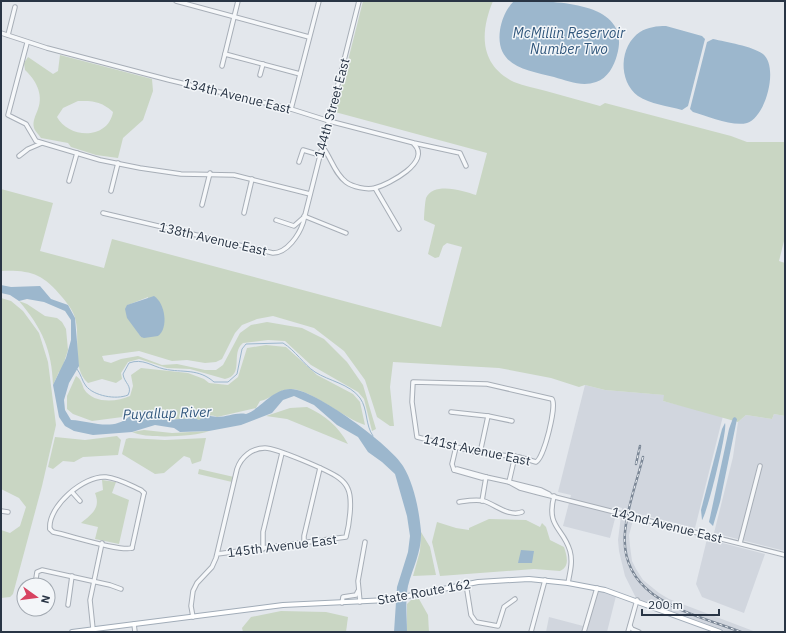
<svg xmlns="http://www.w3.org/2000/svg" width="786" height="633" font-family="'IBM Plex Sans',sans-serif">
<rect width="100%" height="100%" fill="#e3e7ec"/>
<g fill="#d1d6de">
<path d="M585 385 605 390 665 395 663 401 723 416 695 528 635 513 629 535 630 546 632 561 636 569 643 580 659 593 669 599 756 632H720L637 600 625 576 619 551 618 540 622 508 618 507 610 538 563 526 571 495 558 492Z"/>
<path d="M774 414 785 416V551L714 533 733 457 738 422 746 415 772 419Z"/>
<path d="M707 539 765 554 744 613 702 597 696 584Z"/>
<path d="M600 591 616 596 607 632H546L549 617 587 627 597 592Z"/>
</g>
<g fill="#c9d6c3" fill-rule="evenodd">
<path d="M363 1H493C480 32 479 65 514 82 524 86 536 88 546 91 564 96 582 101 600 106L605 103 731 136 747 142H785V237L779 261 785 263V416L774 414 772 419 746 415 738 422 663 401 664 395 605 390 585 385 579 387 551 378 499 368 393 362 390 387 394 426H390L377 417 365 380 344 351 314 328 273 316 257 319 242 325 235 333 222 359 216 362 205 363 187 360 172 361 139 351 102 356 104 361 111 363 121 359 138 356 162 365 177 364 205 370H216L223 365 240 333 251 325 267 322 302 328 324 339 347 362 363 385 376 429 372 431 364 399 358 392 311 365 285 341 268 340 243 343C230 353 245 375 225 379L190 369 167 368 139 359 128 362 121 373 122 379 116 383 102 379 88 383C71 368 81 337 75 318 73 310 67 303 62 297 43 274 31 270 1 271V189L53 203 40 251 104 268 112 239 441 327 462 247 447 243 443 246 439 257 435 258 428 254 435 225 424 220C424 216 425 202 426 198 434 181 464 191 476 195L487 153 335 112ZM148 297 141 337 136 329 128 305Z"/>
<path d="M60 55 152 79 153 91 143 120 123 138 118 158 96 155 71 147 68 143 41 138C39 135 35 131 34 128 32 121 36 115 38 109 44 94 35 79 25 70L24 63 28 57 53 74 58 71ZM78 101C93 101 101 101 113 112 108 140 69 139 57 117L63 108Z"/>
<path d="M1 298 11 301 23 311 39 333 48 362 56 425 42 486 13 594 10 597 1 598V530L10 533 20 526 26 507 19 498 1 489Z"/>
<path d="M19 301 27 304 45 316 57 318 62 322 66 329 68 350 61 372H59L53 385C52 350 42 328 19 301Z"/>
<path d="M266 345 286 347 317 375 353 394 360 402 365 425C345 419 310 389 291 389 279 389 271 399 260 401L256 408 217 417C210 414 206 416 199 420L194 418 167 420 130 416 92 421 73 414 67 409V396L76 376C81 379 82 384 84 389 93 404 117 402 130 396L133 386 131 375 141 368 188 373 204 379 209 383 228 385 238 377 247 348Z"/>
<path d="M307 407C326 416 338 426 348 444L287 419 266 416 290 408Z"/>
<path d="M144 430 172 433 209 431C194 437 146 439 132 432Z"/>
<path d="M117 436 121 440 118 455 83 457 74 462 63 461 53 469 48 467 55 437 85 440Z"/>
<path d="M129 438 165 440 206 438 201 461 192 464 190 458 184 456 164 473 155 474 122 454 126 439Z"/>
<path d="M199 469 234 477 232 482 198 474Z"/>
<path d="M102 480 116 482 112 493 129 500 119 544 95 539 98 527 81 523C92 514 101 508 95 493L103 490Z"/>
<path d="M489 519 526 520 540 527 542 523 546 527 550 540 564 547C567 556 570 567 560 571L534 569 440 576 432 542 437 522 456 528 469 530V528Z"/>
<path d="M421 532 430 547 436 575 413 576 420 551Z"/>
<path d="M419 599 428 615 429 632H407V604L411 600Z"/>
<path d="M281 611 326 612 348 617 346 632H243L242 628 251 617Z"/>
</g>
<g fill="#9cb7cd">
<path d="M514 1C552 1 633 0 617 55 614 66 608 78 596 82 582 87 568 81 554 77 527 70 495 67 500 30 502 19 506 9 514 1Z"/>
<path d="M666 26 702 36 705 39 688 106 682 110C668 106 650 104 638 96 618 81 619 46 640 32 648 27 657 26 666 26Z"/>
<path d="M713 39C726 42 752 46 763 54 779 67 766 117 747 123 733 127 707 116 693 112L690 109 707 42Z"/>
<path d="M1 285 11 287 40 286 51 299 68 305 75 318 79 366 69 383 64 400 65 410 71 420C92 421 112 432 130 416L167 420 194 418 199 420C209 414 207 416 217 417 228 417 236 412 246 414 262 408 271 390 290 389 312 387 392 446 403 466 414 484 419 510 421 531 422 551 413 567 408 586 405 601 407 617 407 632H394L397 587 408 552 410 536 407 516 395 474 382 462 368 452 358 437 337 425 314 405 294 396 283 400 272 413 241 425 209 431 180 432 174 428 155 425 132 432 93 435 74 431 65 426 59 417 53 385 66 358 71 340V320L65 311 44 302 27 299 19 301 10 295 1 293Z"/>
<path d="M154 296C165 303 169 328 158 336L144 338 141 337 127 318 125 309 127 305Z"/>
<path d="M735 417 737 419 720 502 713 526 709 522 729 429 733 418Z"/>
<path d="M725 423C728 429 707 514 702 520L701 510 722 429Z"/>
<path d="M521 550 534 551 532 563H518Z"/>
</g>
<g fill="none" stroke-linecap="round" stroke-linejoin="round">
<path stroke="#9cb7cd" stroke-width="1" d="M77 369C81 374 82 381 86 386 94 396 116 400 128 395 133 386 124 383 123 374L129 363C143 358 151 366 164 369 183 373 198 368 214 382H228L237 374 242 349 246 344 283 343C296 351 303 364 315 372 329 381 350 384 360 398 368 409 365 425 373 436"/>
<g stroke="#a7aeb7" stroke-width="5.5">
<g id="minor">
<path d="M176 1 309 37"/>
<path d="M1 33 47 48 169 80 291 109 329 121 414 143 460 153 466 166"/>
<path d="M8 35 15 7"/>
<path d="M27 43 8 115 26 124 36 141 100 160 140 168 181 174 234 175 310 194"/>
<path d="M225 54 300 74"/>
<path d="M222 66 238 1"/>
<path d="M260 75 263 64"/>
<path d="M291 109 319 1"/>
<path d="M322 146C331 157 334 173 346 182 353 187 366 190 375 188 389 184 432 162 414 144"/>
<path d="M19 156 28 149 42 143"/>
<path d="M299 162 303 150 320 155"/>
<path d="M69 181 77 153"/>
<path d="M375 188 399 229"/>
<path d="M111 191 118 163"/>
<path d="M202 205 210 173"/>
<path d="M103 213 273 253C287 253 299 235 303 223L359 1"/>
<path d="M244 213 252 179"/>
<path d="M304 216 346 233"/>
<path d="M276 220 294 226 303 218"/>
<path d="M413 382 487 384 552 399C557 406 544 458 536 462L519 457 480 453 417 437 412 402Z"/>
<path d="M451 412 488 416 512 421"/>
<path d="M456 447 452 464 454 470 482 478 486 477 509 482 515 456"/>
<path d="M480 453 488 416"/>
<path d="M454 470 457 469 486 477"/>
<path d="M72 492 80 501"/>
<path d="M549 494 541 490 509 482 520 488 539 493 785 555"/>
<path d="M554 496C546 528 563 527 570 551 573 562 570 572 568 583"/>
<path d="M482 501 486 477"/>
<path d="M459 502C466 501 476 499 484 501 496 505 509 517 522 512"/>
<path d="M1 511 8 512"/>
<path d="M50 529C47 507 84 475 106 477 118 478 130 485 141 490L144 493"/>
<path d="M50 529 53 532C69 535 120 552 132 548"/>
<path d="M304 543V536L320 468"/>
<path d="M740 543 760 466"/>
<path d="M132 548 144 493"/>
<path d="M263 549V532L282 453"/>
<path d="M466 584 471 615 476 622 498 626 504 607 515 599"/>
<path d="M35 585 37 572 42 570 110 585 121 589"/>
<path d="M360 602 358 581 365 542"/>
<path d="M342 603 343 597 356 595 358 591"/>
<path d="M68 605 72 576"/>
<path d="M193 617 191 606 193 591 197 583 212 567 216 558 237 469C241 457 252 448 265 448 276 448 328 470 339 478 343 481 346 484 348 489 353 500 349 526 346 537L217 554"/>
<path d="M134 624 135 632"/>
<path d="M630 626 632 629 639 632"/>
<path d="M93 629 90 600 102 543"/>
<path d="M531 632 545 580"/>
<path d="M584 632 597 588"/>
<path d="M628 632 637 600"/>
</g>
</g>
<g stroke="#a1acb8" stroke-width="6">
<path id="major" d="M72 632 283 605 388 600 478 582 529 579 568 583 605 590 720 632"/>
</g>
<use href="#minor" stroke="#f6f8fa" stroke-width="3.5"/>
<use href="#major" stroke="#fff" stroke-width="4"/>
<g stroke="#7b8796" stroke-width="2.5">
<g id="rail">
<path d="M643 457C637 481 627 507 625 532 619 600 692 613 741 632"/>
<path d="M636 464 640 446"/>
</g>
</g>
<use href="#rail" stroke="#f3f6f9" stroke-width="1" stroke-dasharray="3" stroke-linecap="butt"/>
</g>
<g text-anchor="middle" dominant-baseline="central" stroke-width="3" stroke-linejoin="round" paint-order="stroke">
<g font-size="13" fill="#293545" stroke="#f3f6f9">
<text transform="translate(237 96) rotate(14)">134th Avenue East</text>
<text transform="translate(332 108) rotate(-75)">144th Street East</text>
<text transform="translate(213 239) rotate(13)">138th Avenue East</text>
<text transform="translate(477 450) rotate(12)">141st Avenue East</text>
<text transform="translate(667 525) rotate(14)">142nd Avenue East</text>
<text transform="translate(282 546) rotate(-7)">145th Avenue East</text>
<text transform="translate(424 592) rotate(-10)">State Route 162</text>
</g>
<g font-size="14" font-style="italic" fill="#31577c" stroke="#f3f6f9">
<text x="569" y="33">McMillin Reservoir<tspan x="569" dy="16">Number Two</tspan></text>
<text transform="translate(167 413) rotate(-2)">Puyallup River</text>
</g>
</g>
<rect width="786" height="633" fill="none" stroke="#293545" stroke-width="4"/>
<g transform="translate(36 597) rotate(104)"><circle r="19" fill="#f3f6f9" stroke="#a2a9b1"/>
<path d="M0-3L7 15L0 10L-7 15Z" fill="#d74261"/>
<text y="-6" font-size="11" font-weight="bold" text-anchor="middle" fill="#293545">N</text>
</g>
<path d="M642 609v6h77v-6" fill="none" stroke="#293545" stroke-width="2"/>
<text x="648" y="609" font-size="12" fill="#293545" stroke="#f3f6f9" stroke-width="3" paint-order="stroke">200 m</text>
</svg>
